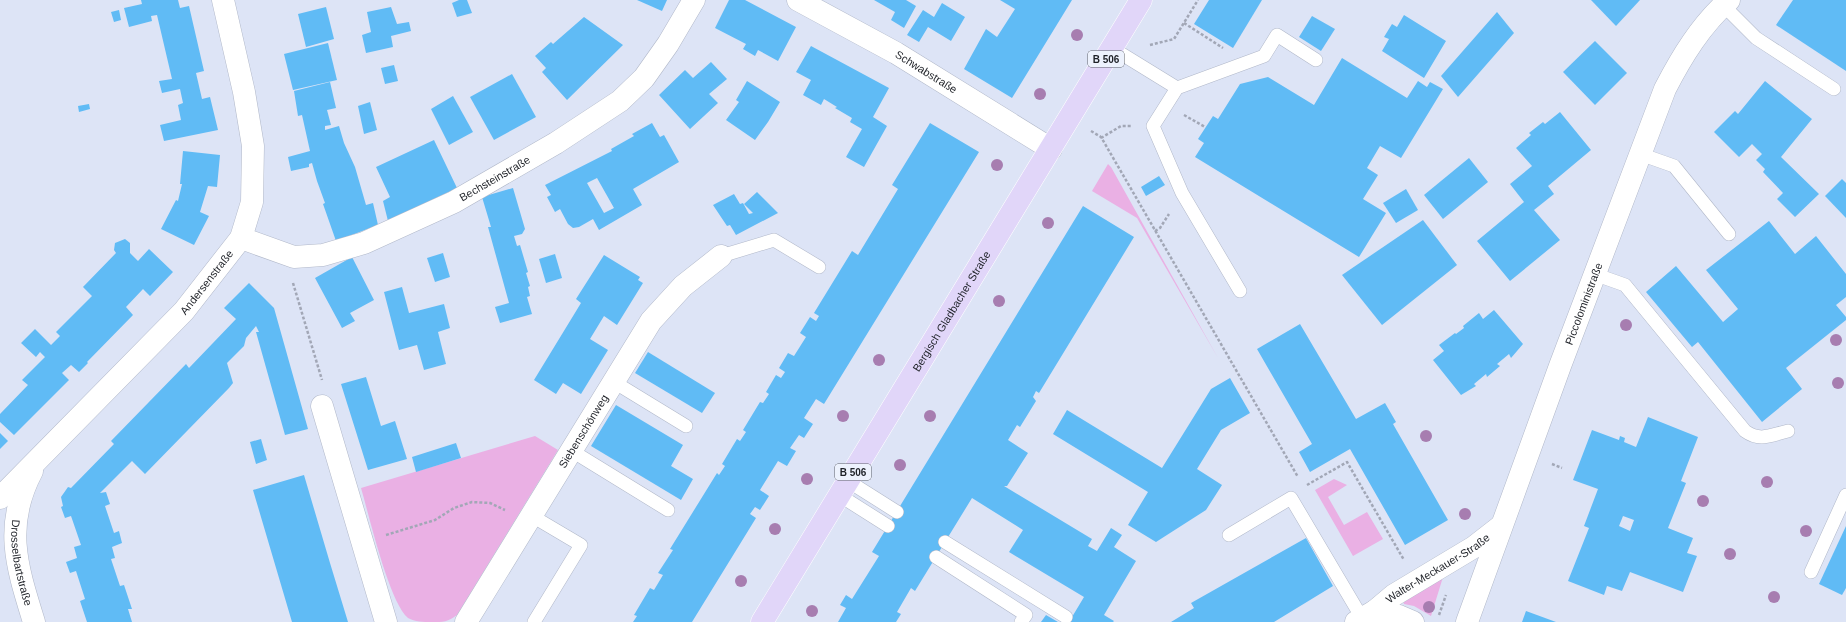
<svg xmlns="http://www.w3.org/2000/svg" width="1846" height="622" font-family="Helvetica,sans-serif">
<rect width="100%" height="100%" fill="#dde4f6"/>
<g fill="#eab0e4">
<path d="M1108 164 1111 167 1218 358 1137 218 1092 191Z"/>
<path d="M535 436 558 450 457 615C448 622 443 622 432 622 423 622 415 622 408 618 389 602 369 515 361 488Z"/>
<path d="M1334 479 1347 485 1328 497 1344 525 1367 512 1383 539 1353 556 1315 490Z"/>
<path d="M1443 577 1431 616 1414 606 1404 604 1403 600Z"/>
</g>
<g fill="#60bbf5" fill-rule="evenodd">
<path d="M141 0H178L180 8 189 6 204 71 196 73 202 99 210 97 218 130 164 141 160 125 181 120 178 105 183 103 180 89 162 93 159 81 172 79 157 15 151 16 152 21 129 27 124 8 142 4Z"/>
<path d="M459 0H467L472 13 457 17 452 3Z"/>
<path d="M637 0H667L662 11Z"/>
<path d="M729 0H745L796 27 778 61 758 50 755 56 743 49 746 44 715 28Z"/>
<path d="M874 0H906L916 6 904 28 891 20 895 12Z"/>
<path d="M1000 0H1072L1012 98 964 69 986 29 997 37 1015 9Z"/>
<path d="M1209 0H1262L1233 48 1194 24Z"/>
<path d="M1591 0H1640L1616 26Z"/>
<path d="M1793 0H1846V71L1776 25Z"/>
<path d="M942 3 965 17 951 41 928 27 919 42 907 35 923 10 934 17Z"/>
<path d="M326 7 334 39 306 47 298 14Z"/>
<path d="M391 7 397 24 409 22 411 31 391 36 393 47 366 53 362 35 371 32 367 12Z"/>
<path d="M119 10 121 20 114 22 111 12Z"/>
<path d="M1497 12 1514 33 1458 97 1441 76Z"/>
<path d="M1404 15 1446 41 1424 78 1382 51 1389 39 1384 37 1392 24 1397 27Z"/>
<path d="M1312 16 1335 29 1321 51 1299 37Z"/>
<path d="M584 17 623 45 567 100 542 72 546 68 535 56 551 42 553 44Z"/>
<path d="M1595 41 1627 73 1595 105 1563 72Z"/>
<path d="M328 43 337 80 293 90 284 54Z"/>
<path d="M811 46 889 88 873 117 887 126 864 167 846 157 862 129 850 122 852 118 835 108 837 107 824 99 821 105 803 95 811 80 796 72Z"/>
<path d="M1342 58 1407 98 1418 81 1427 87 1430 82 1443 89 1401 158 1380 146 1367 168 1378 175 1363 199 1386 213 1359 257 1195 157 1204 143 1198 139 1213 116 1218 119 1240 84 1268 77 1314 105Z"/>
<path d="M711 62 727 79 709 94 718 103 690 129 659 95 685 70 693 78Z"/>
<path d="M394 65 398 81 385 84 381 68Z"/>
<path d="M512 74 536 117 494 140 470 97Z"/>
<path d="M747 81 780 102 768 122 755 140 726 120 739 102 736 100Z"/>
<path d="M1765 81 1812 119 1781 157 1819 194 1795 217 1777 199 1783 193 1763 172 1765 169 1756 160 1762 154 1752 144 1739 157 1714 132 1735 111 1738 114Z"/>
<path d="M330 82 336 108 327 110 331 125 325 126V130L339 126 344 143 355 167 366 205 373 203 378 225 336 241 323 204 325 203 317 181 312 163 309 164V167L291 171 288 157 310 151 302 115 298 116 294 91Z"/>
<path d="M453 96 473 132 449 145 431 109Z"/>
<path d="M370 102 377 130 364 134 358 106Z"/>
<path d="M89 104 90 109 79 112 78 106Z"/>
<path d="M1560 112 1591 150 1548 186 1554 194 1534 210 1560 240 1510 281 1477 241 1524 202 1510 184 1532 166 1516 148 1531 135 1529 133 1543 122 1545 124Z"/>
<path d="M652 123 660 137 664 135 679 162 633 189 642 205 599 230 593 219 579 227 573 228 568 224 560 209 555 212 547 197 551 195 545 185 612 151 611 149 634 136 632 134ZM597 178 614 208 604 213 587 183Z"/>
<path d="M930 123 979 152 824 404 816 399 804 418 813 424 804 438 799 435 790 448 796 451 787 466 778 461 760 490 769 496 760 510 755 507 750 514 756 518 692 622H633L637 616 634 615 650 588 654 590 663 575 658 573 673 550 670 549 717 473 719 475 725 466 722 464 737 439 740 441 746 432 743 430 760 402 763 403 769 394 766 392 776 375 781 378 785 372 779 368 788 353 794 356 806 337 800 333 810 317 816 321 819 316 814 313 852 251 858 255 898 189 892 185Z"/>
<path d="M434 140 457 188 388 221 383 201 390 197 376 167Z"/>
<path d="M183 151 220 155 217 187 208 186 200 212 209 216 194 245 161 229 176 200 178 201 182 184H180Z"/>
<path d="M1469 158 1488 182 1443 219 1424 195Z"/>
<path d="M1159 176 1165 185 1146 196 1141 187Z"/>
<path d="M1842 179 1846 183V218L1825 196Z"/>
<path d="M513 188 525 229 522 234 514 236 517 246 520 245 528 272 526 273 530 286 528 287 530 296 527 297 532 314 500 323 495 307 509 303 488 227H491L482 197Z"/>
<path d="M1406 189 1418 210 1396 223 1383 203Z"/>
<path d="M757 192 778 213 736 235 730 225 727 226 713 205 734 194 740 204 743 203 749 214 753 213 744 204Z"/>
<path d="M1083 206 1134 237 1039 393 1036 391 1033 397 1036 401 1020 427 1017 425 1008 440 1028 453 1007 486H1004L1092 539 1088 546 1097 551 1111 528 1122 535 1114 547 1136 561 1104 615 1114 621 1113 622H1069L1084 597 1009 552 1023 530 972 498 915 591 911 588 897 612 901 614 896 622H838L846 608 840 605 846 595 852 599 879 556 872 552Z"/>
<path d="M1423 220 1457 265 1382 325 1342 275Z"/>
<path d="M1769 221 1795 254 1816 236 1846 274V297L1836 305 1846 317V320L1786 368 1802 389 1762 422 1698 342 1692 347 1646 292 1676 266 1723 322 1738 309 1706 270Z"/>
<path d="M125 239 130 243V253L138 261 149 249 173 272 150 296 143 289 126 307 133 315 87 362 88 363 79 372 71 365 62 373 69 380 14 435 0 422V414L28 385 22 380 45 357 40 352 36 357 21 343 35 329 51 345 60 336 56 332 92 296 83 287 116 253 114 250 115 243Z"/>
<path d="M443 253 450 277 435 282 427 258Z"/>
<path d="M555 254 562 278 546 283 539 259Z"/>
<path d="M604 255 640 277 638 280 643 283 617 325 604 316 590 339 608 350 581 394 563 383 556 394 534 380 581 303 576 299Z"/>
<path d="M352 257 374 300 350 313 355 321 342 328 315 278Z"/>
<path d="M249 283 274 308 308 429 285 435 256 332H259L256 326 246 338 244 346 227 363 233 383 229 388 145 474 132 461 100 493 106 492 110 504 105 506 114 533 119 531 122 543 112 547 115 558 111 559 120 586 124 585 132 609H128L132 622H87L80 601 85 599 76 571 70 573 66 562 77 558 74 547 81 545 71 516 65 518 61 507 63 506 61 497 68 487 71 488 114 444 111 441 186 364 189 368 236 319 224 308Z"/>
<path d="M402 287 409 313 444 304 450 328 438 332 446 364 424 370 417 345 399 350 384 292Z"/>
<path d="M1494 310 1523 344 1511 358 1509 354 1497 364 1500 366 1487 377 1486 374 1474 384 1476 386 1461 395 1433 360 1444 351 1439 345 1455 333 1456 334 1464 328 1463 326 1479 313 1483 319Z"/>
<path d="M1300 324 1356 419 1385 403 1396 422 1393 424 1448 520 1405 545 1350 449 1310 472 1299 452 1312 444 1257 349Z"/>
<path d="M648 352 715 393 702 413 635 373Z"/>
<path d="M366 377 381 426 395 421 407 459 368 470 341 384Z"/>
<path d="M1230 378 1250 413 1221 430 1197 469 1222 485 1206 510 1156 542 1128 525 1148 492 1053 434 1067 410 1162 468 1211 389Z"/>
<path d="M616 405 683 445 671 466 693 479 681 500 591 446Z"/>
<path d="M1648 417 1698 437 1681 481 1686 483 1668 528 1693 538 1687 553 1697 556 1683 592 1630 572 1622 591 1607 586 1604 595 1568 581 1589 528 1584 526 1598 489 1573 480 1592 430 1619 440 1620 436 1625 438 1624 442 1636 447ZM1623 516 1634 520 1630 531 1619 526Z"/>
<path d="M0 433 8 441 0 449Z"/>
<path d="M261 439 267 460 256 464 250 442Z"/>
<path d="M456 443 461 458 416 472 412 457Z"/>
<path d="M304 475 330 563 348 622H292L253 490Z"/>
<path d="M1846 526V588L1842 595 1819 584Z"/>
<path d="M1306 538 1333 586 1274 622H1171L1194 608 1191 603Z"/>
<path d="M1526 611 1556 622H1522Z"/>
<path d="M1046 615 1058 622H1041Z"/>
</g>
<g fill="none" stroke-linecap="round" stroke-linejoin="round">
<g stroke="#b1b8c9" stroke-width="14">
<g id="lane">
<path d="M1723 5 1756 38 1834 89"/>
<path d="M1112 48 1177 88"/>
<path d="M1640 154 1674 166 1729 234"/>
<path d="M721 256 774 240 819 267"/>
<path d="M1594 274 1625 285 1745 431C1760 442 1771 435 1788 431"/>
<path d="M1240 291 1182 193 1153 126 1177 88 1264 56 1277 35 1316 60"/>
<path d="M614 382 686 426"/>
<path d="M572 451 668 510"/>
<path d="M848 481 897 512"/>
<path d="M839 495 888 526"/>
<path d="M532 516 581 545 534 622"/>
<path d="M1229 535 1291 498 1362 618"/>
<path d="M945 542 1066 617"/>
<path d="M936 557 1026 615 1021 622"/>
<path d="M1811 572 1846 495"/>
</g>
</g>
<g stroke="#b1b8c9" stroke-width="23">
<g id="street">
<path id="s1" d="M798 0 896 53 1051 149"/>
<path id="s2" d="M241 238 294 257 323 255 364 243 454 202 556 143 620 101 644 78 668 44 694 0"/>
<path d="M322 406 386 622"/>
<path id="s3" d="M32 471C3 526 17 567 34 622"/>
<path id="s4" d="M0 498 184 311 241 238 252 202 253 146 244 92 223 0"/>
<path d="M1375 611 1399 616 1413 622"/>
<path id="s5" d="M466 622 651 321 683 286 721 256"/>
<path id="s6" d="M1356 622 1375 611 1394 595 1474 547 1501 526"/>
<path id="s7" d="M1467 622 1560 366 1665 89C1682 56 1701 25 1729 0"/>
</g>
</g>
<g stroke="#fff" stroke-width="23">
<g id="primary">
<path id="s8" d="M762 622 1141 0"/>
</g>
</g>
<g stroke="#a2a7b6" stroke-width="2.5" stroke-dasharray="3 2" stroke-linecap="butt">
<path d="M1184 23 1223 48"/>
<path d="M1150 45 1174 39 1198 0"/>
<path d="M1184 115 1205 127"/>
<path d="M1091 131 1101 137 1298 477"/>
<path d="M1101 138 1121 126H1132"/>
<path d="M1155 231 1160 228 1169 214"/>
<path d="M293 283 322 380"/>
<path d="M1552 464 1562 468"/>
<path d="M1307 485 1347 462 1404 560"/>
<path d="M386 535 435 520 454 508 472 502 490 503 505 510"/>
<path d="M1439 615 1446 595"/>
</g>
<use href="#lane" stroke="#fff" stroke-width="13"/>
<use href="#street" stroke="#fff" stroke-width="22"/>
<use href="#primary" stroke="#e1d6f9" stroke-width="22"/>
</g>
<g fill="#a77db0">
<circle cx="1077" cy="35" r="6"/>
<circle cx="1040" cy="94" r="6"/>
<circle cx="997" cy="165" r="6"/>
<circle cx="1048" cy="223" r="6"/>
<circle cx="999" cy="301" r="6"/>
<circle cx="1626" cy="325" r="6"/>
<circle cx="1836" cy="340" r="6"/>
<circle cx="879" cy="360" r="6"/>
<circle cx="1838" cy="383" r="6"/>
<circle cx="843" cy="416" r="6"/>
<circle cx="930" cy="416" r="6"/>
<circle cx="1426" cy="436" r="6"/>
<circle cx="900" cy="465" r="6"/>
<circle cx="807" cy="479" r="6"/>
<circle cx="1767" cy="482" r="6"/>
<circle cx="1703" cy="501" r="6"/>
<circle cx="1465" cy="514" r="6"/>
<circle cx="775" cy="529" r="6"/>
<circle cx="1806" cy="531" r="6"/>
<circle cx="1730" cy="554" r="6"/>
<circle cx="741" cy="581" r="6"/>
<circle cx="1774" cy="597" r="6"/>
<circle cx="1429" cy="607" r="6"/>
<circle cx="812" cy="611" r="6"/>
</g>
<g text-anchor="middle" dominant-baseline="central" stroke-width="3.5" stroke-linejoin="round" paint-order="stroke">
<g fill="#edf2fd" stroke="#5d6068" stroke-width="1">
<rect x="1088" y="51" width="36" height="16" rx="3"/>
<rect x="835" y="464" width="36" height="16" rx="3"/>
</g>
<g font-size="10" font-weight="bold" fill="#1f2228">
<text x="1106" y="59">B 506</text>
<text x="853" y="472">B 506</text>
</g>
<g font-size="11" fill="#1f2228" stroke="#edf2fd">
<text stroke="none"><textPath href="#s1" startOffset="147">Schwabstraße</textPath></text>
<text stroke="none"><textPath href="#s2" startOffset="274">Bechsteinstraße</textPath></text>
<text stroke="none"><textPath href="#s4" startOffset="299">Andersenstraße</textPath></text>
<text stroke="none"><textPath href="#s7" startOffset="339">Piccoloministraße</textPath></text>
<text stroke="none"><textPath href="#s8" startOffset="364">Bergisch Gladbacher Straße</textPath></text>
<text stroke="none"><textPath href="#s5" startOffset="224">Siebenschönweg</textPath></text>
<text stroke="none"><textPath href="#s3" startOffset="95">Drosselbartstraße</textPath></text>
<text stroke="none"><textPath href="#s6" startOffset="98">Walter-Meckauer-Straße</textPath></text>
</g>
</g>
</svg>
